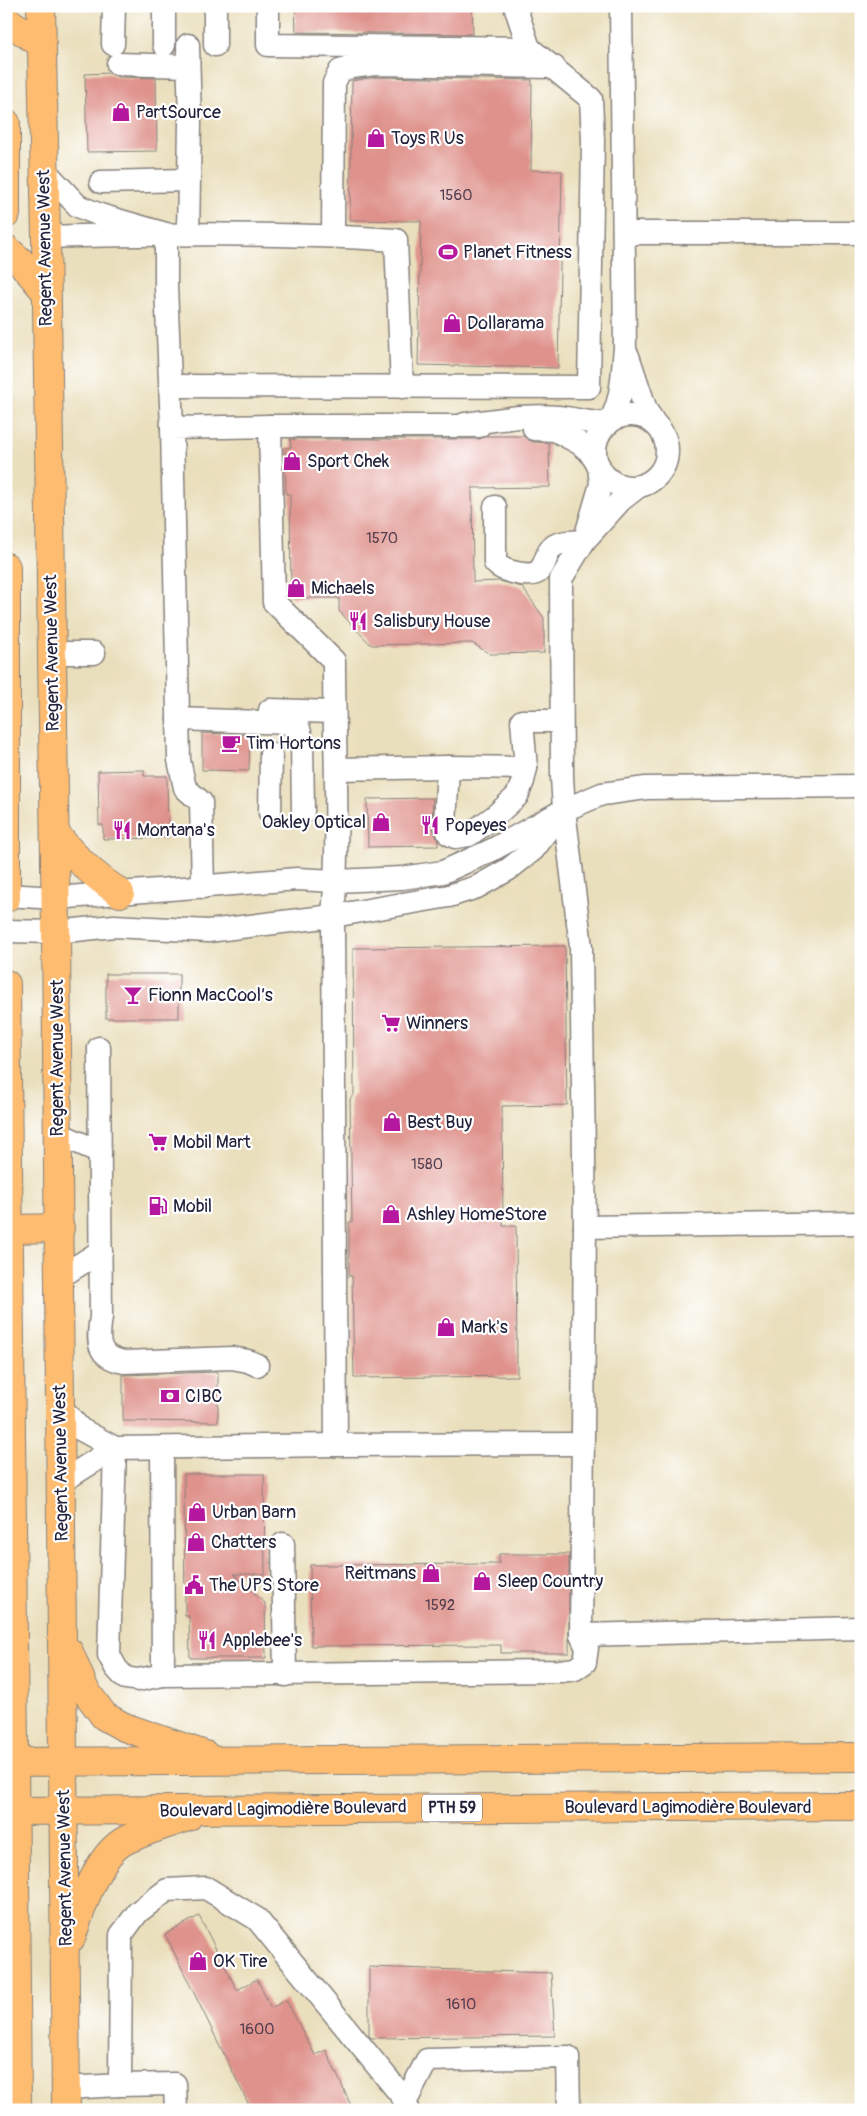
<svg xmlns="http://www.w3.org/2000/svg" width="867" height="2116" font-family="Pangolin,sans-serif">
<rect width="100%" height="100%" fill="#fff"/>
<filter id="ink" filterUnits="userSpaceOnUse"><feTurbulence type="fractalNoise" baseFrequency=".02" numOctaves="2"/><feDisplacementMap in="SourceGraphic" scale="10" xChannelSelector="R" yChannelSelector="G"/><feConvolveMatrix kernelMatrix="1 2 1 2 8 2 1 2 1" color-interpolation-filters="sRGB"/></filter>
<filter id="wash" filterUnits="userSpaceOnUse"><feTurbulence type="fractalNoise" baseFrequency=".0096" numOctaves="4" result="noise"/><feDisplacementMap in="SourceGraphic" scale="20" xChannelSelector="R" yChannelSelector="G"/><feGaussianBlur stdDeviation="1.12" result="paint"/><feColorMatrix in="noise" values="0 0 0 0 0 0 0 0 0 0 0 0 0 0 0 0 0 1.4 0 .05"/><feComposite in="paint" operator="in"/></filter>
<g filter="url(#wash)">
<rect width="100%" height="100%" fill="#eadfbc"/>
<g id="blocks">
<g fill="#df928b">
<path d="M295 6H472L473 34 296 32Z"/>
<path d="M109 73 118 77 156 78 157 151 87 152 85 74Z"/>
<path d="M376 77 532 80 531 170 562 171 558 368 418 365 421 221 350 220 352 81Z"/>
<path d="M487 436H523L533 442 549 443 550 487 472 488 473 582 500 581 522 587 544 618V653L490 654 472 643 371 645 339 611V598H291L290 494H286L285 448 291 447 290 439H479Z"/>
<path d="M202 733 250 735 249 771 202 770Z"/>
<path d="M144 770V776H167L168 838 103 839V825H99L98 771Z"/>
<path d="M433 798 432 825 438 841V846L368 847 367 799Z"/>
<path d="M565 946 567 1105 502 1106 503 1226H516L517 1376 354 1378 352 1276H349V1222H352L350 1099 354 1094 353 948Z"/>
<rect x="106" y="974" width="73" height="44"/>
<path d="M218 1372V1422L123 1421V1375Z"/>
<path d="M184 1474H264L265 1574H234L265 1603 266 1658H190L189 1616H185Z"/>
<path d="M499 1554H569V1653H501V1645L311 1646 310 1565 499 1564Z"/>
<path d="M199 1916 237 1990 257 1979 271 2008 286 2000 315 2055 326 2050 353 2110H258L248 2103 165 1934Z"/>
<path d="M369 1967 551 1973 555 2036 371 2038 369 2035Z"/>
</g>
</g>
</g>
<g filter="url(#ink)">
<use href="#blocks" fill-opacity="0" stroke="#86807c" stroke-width="1"/>
<g fill="none" stroke-linecap="round" stroke-linejoin="round">
<g stroke="#86807c" stroke-width="25">
<g id="minor">
<path d="M164 6V45"/>
<path d="M268 6V45L529 48 515 6"/>
<path d="M113 44 114 6"/>
<path d="M188 45 190 124 188 234"/>
<path d="M215 45V6"/>
<path d="M118 64 188 66"/>
<path d="M45 171 78 206 100 215 166 234V286L172 428"/>
<path d="M101 182 188 180"/>
<path d="M624 233H861"/>
<path d="M333 236 334 83 340 71 352 67 375 64 554 67"/>
<path d="M46 237C163 234 280 232 396 240L402 387"/>
<path d="M628 356 646 410 655 424"/>
<path d="M171 386 589 387 593 140 591 99 529 48"/>
<circle cx="631" cy="451" r="36"/>
<path d="M465 424C496 420 527 414 558 417 575 419 591 423 608 424 623 402 622 374 625 348L621 6"/>
<path d="M270 426H479"/>
<path d="M534 429 555 430 579 443 589 451 599 466 601 484 586 535"/>
<path d="M495 507V563C502 571 528 578 538 572 547 565 545 552 554 546 561 541 576 542 584 541"/>
<path d="M52 653H94"/>
<path d="M270 710 334 712"/>
<path d="M178 719 291 723 299 729 302 740 303 812"/>
<path d="M448 767 445 825 449 834 455 837 469 835 495 816 517 796 523 781 526 768 522 721H561"/>
<path d="M337 769 448 767 526 768"/>
<path d="M270 813 271 754"/>
<path d="M203 887 201 802 185 788 179 760 172 428 270 426 274 602 334 661C334 746 340 831 333 916L336 1445"/>
<path d="M6 895 56 898 297 879 336 881 402 878 443 872 492 850 564 810 602 794 646 788 861 786"/>
<path d="M6 931 56 932 114 926 208 931 333 916 449 896 477 887 509 869 533 850 560 815"/>
<path d="M99 1048 101 1317C97 1342 97 1357 124 1362L232 1358 248 1361 257 1365"/>
<path d="M57 1133 100 1152"/>
<path d="M585 1227 861 1223"/>
<path d="M60 1277 101 1251"/>
<path d="M60 1406 80 1429 115 1448 336 1445 583 1444"/>
<path d="M115 1448 109 1655 116 1668 125 1678 138 1680 163 1675 560 1671 575 1669 585 1662 587 1648 581 1635 585 1227 581 947 564 810 562 777 561 579 584 541 621 500 639 486"/>
<path d="M162 1448 163 1675"/>
<path d="M61 1482 115 1448"/>
<path d="M283 1544 285 1675"/>
<path d="M581 1635 861 1628"/>
<path d="M120 2085 175 2084 176 2110"/>
<path d="M66 2088 120 2085 121 1935 138 1912 167 1890 206 1888 257 1919 406 2101"/>
<path d="M407 2110 406 2101 427 2060 568 2057 569 2110"/>
</g>
</g>
<g stroke="#86807c" stroke-width="30">
<g id="major">
<path d="M41 6 46 237 56 932 66 2110"/>
<path d="M6 20 41 44"/>
<path d="M6 123V214"/>
<path d="M6 249 20 261 46 292"/>
<path d="M6 567V898"/>
<path d="M55 833C75 858 93 875 120 893"/>
<path d="M6 984C13 1359 12 1735 17 2110"/>
<path d="M11 1229 60 1228"/>
<path d="M69 1652 85 1690 104 1716 124 1727 205 1755"/>
<path d="M6 1762 861 1757"/>
<path d="M6 1811 861 1806"/>
<path d="M71 1938C82 1908 96 1855 126 1840 146 1830 168 1824 188 1817"/>
</g>
</g>
<use href="#minor" stroke="#fff" stroke-width="22"/>
<use href="#major" stroke="#febc70" stroke-width="28"/>
</g>
</g>
<defs>
<g id="shop-bare" transform="scale(1.5)"><path d="M-5-2.5h2.3a2.7 3.5 0 0 1 5.4 0H5L5.5 6h-11ZM-1.5-2.5h3a1.5 2.3 0 0 0-3 0Z" fill="#b5179e" stroke="#fff" stroke-width="2.5" paint-order="stroke"/></g>
<g id="stadium-bare" transform="scale(1.5)"><path d="M0-5a6.5 5 0 1 0 0 10a6.5 5 0 1 0 0-10ZM-3.5-1.8h7v3.6h-7Z" fill="#b5179e" stroke="#fff" stroke-width="2.5" paint-order="stroke"/></g>
<g id="restaurant-bare" transform="scale(1.5)"><path d="M-5-6h1v4h1v-4h1v4h1v-4h1v5L-1.5 .5V6h-2V.5L-5-1ZM5-6V6H3V1.5H1.5Q1.5-4 5-6Z" fill="#b5179e" stroke="#fff" stroke-width="2.5" paint-order="stroke"/></g>
<g id="cafe-bare" transform="scale(1.5)"><path d="M-5.5-4.5H6V0H3Q3 3.5 0 3.5H-2.5Q-5.5 3.5-5.5 0ZM3-3.2v2h1.7v-2ZM-6 4.5H4V6H-6Z" fill="#b5179e" stroke="#fff" stroke-width="2.5" paint-order="stroke"/></g>
<g id="bar-bare" transform="scale(1.5)"><path d="M-6-5H6L.8 .8V4.5H3.5V6h-7V4.5H-.8V.8Z" fill="#b5179e" stroke="#fff" stroke-width="2.5" paint-order="stroke"/></g>
<g id="supermarket-bare" transform="scale(1.5)"><path d="M-6-5.5h2.5l.6 2H6L4.5 2H-2.5L-4.4-4H-6ZM-1.5 3.2a1.3 1.3 0 1 0 .1 0ZM3 3.2a1.3 1.3 0 1 0 .1 0Z" fill="#b5179e" stroke="#fff" stroke-width="2.5" paint-order="stroke"/></g>
<g id="fuel-bare" transform="scale(1.5)"><path d="M-5.5-6h7V0h2V4h1.3V-2.5L3-4.5l.8-.8L6-3V5H2.5V1h-1V6h-7ZM-4.2-4.7v3.2H.2V-4.7Z" fill="#b5179e" stroke="#fff" stroke-width="2.5" paint-order="stroke"/></g>
<g id="bank-bare" transform="scale(1.5)"><path d="M-6-4H6V4H-6ZM0-2.3a2.3 2.3 0 1 0 0 4.6a2.3 2.3 0 1 0 0-4.6Z" fill="#b5179e" stroke="#fff" stroke-width="2.5" paint-order="stroke"/></g>
<g id="civic-bare" transform="scale(1.5)"><path d="M-.6-6.5H3V-4.5H.6V-3L4-1V1h2V6H-6V1h2V-1L-.6-3ZM-1.2 2.5V6h2.4V2.5Z" fill="#b5179e" stroke="#fff" stroke-width="2.5" paint-order="stroke"/></g>
</defs>
<g fill-rule="evenodd">
<use href="#shop-bare" x="121" y="112"/>
<use href="#shop-bare" x="376" y="138"/>
<use href="#stadium-bare" x="448" y="252"/>
<use href="#shop-bare" x="452" y="323"/>
<use href="#shop-bare" x="292" y="461"/>
<use href="#shop-bare" x="296" y="588"/>
<use href="#restaurant-bare" x="358" y="621"/>
<use href="#cafe-bare" x="231" y="743"/>
<use href="#shop-bare" x="381" y="822"/>
<use href="#restaurant-bare" x="430" y="825"/>
<use href="#restaurant-bare" x="122" y="830"/>
<use href="#bar-bare" x="133" y="995"/>
<use href="#supermarket-bare" x="391" y="1023"/>
<use href="#shop-bare" x="392" y="1122"/>
<use href="#supermarket-bare" x="158" y="1142"/>
<use href="#fuel-bare" x="158" y="1206"/>
<use href="#shop-bare" x="391" y="1214"/>
<use href="#shop-bare" x="446" y="1327"/>
<use href="#bank-bare" x="170" y="1396"/>
<use href="#shop-bare" x="197" y="1512"/>
<use href="#shop-bare" x="196" y="1542"/>
<use href="#shop-bare" x="431" y="1573"/>
<use href="#shop-bare" x="482" y="1581"/>
<use href="#civic-bare" x="194" y="1585"/>
<use href="#restaurant-bare" x="207" y="1640"/>
<use href="#shop-bare" x="198" y="1961"/>
</g>
<g text-anchor="middle" dominant-baseline="central" stroke-width="4.5" stroke-linejoin="round" paint-order="stroke">
<g font-size="15" fill="#513e4f">
<text x="456" y="195">1560</text>
<text x="382" y="538">1570</text>
<text x="427" y="1164">1580</text>
<text x="440" y="1605">1592</text>
<text x="461" y="2004">1610</text>
<text x="257" y="2029">1600</text>
</g>
<rect fill="#fff" stroke="#646476" stroke-width="1" x="422" y="1794.5" width="60" height="27" rx="4"/>
<g font-size="16" font-weight="bold" fill="#22223b">
<text x="452" y="1808">PTH 59</text>
</g>
<g font-size="18" fill="#22223b" stroke="#fff" text-anchor="start">
<text x="136" y="112">PartSource</text>
<text x="391" y="138">Toys R Us</text>
<text x="463" y="252">Planet Fitness</text>
<text x="467" y="323">Dollarama</text>
<text x="307" y="461">Sport Chek</text>
<text x="311" y="588">Michaels</text>
<text x="373" y="621">Salisbury House</text>
<text x="246" y="743">Tim Hortons</text>
<text x="366" y="822" text-anchor="end">Oakley Optical</text>
<text x="445" y="825">Popeyes</text>
<text x="137" y="830">Montana's</text>
<text x="148" y="995">Fionn MacCool’s</text>
<text x="406" y="1023">Winners</text>
<text x="407" y="1122">Best Buy</text>
<text x="173" y="1142">Mobil Mart</text>
<text x="173" y="1206">Mobil</text>
<text x="406" y="1214">Ashley HomeStore</text>
<text x="461" y="1327">Mark's</text>
<text x="185" y="1396">CIBC</text>
<text x="212" y="1512">Urban Barn</text>
<text x="211" y="1542">Chatters</text>
<text x="416" y="1573" text-anchor="end">Reitmans</text>
<text x="497" y="1581">Sleep Country</text>
<text x="209" y="1585">The UPS Store</text>
<text x="222" y="1640">Applebee's</text>
<text x="213" y="1961">OK Tire</text>
</g>
<g font-size="18" fill="#22223b" stroke="#fff">
<text transform="translate(45 248) rotate(-91)">Regent Avenue West</text>
<text transform="translate(52 653) rotate(-91)">Regent Avenue West</text>
<text transform="translate(57 1058) rotate(-90)">Regent Avenue West</text>
<text transform="translate(61 1463) rotate(-91)">Regent Avenue West</text>
<text x="688" y="1807">Boulevard Lagimodière Boulevard</text>
<text transform="translate(283 1809) rotate(-1)">Boulevard Lagimodière Boulevard</text>
<text transform="translate(65 1868) rotate(-91)">Regent Avenue West</text>
</g>
</g>
<rect width="867" height="2116" fill="none" stroke="#fff" stroke-width="25"/>
</svg>
